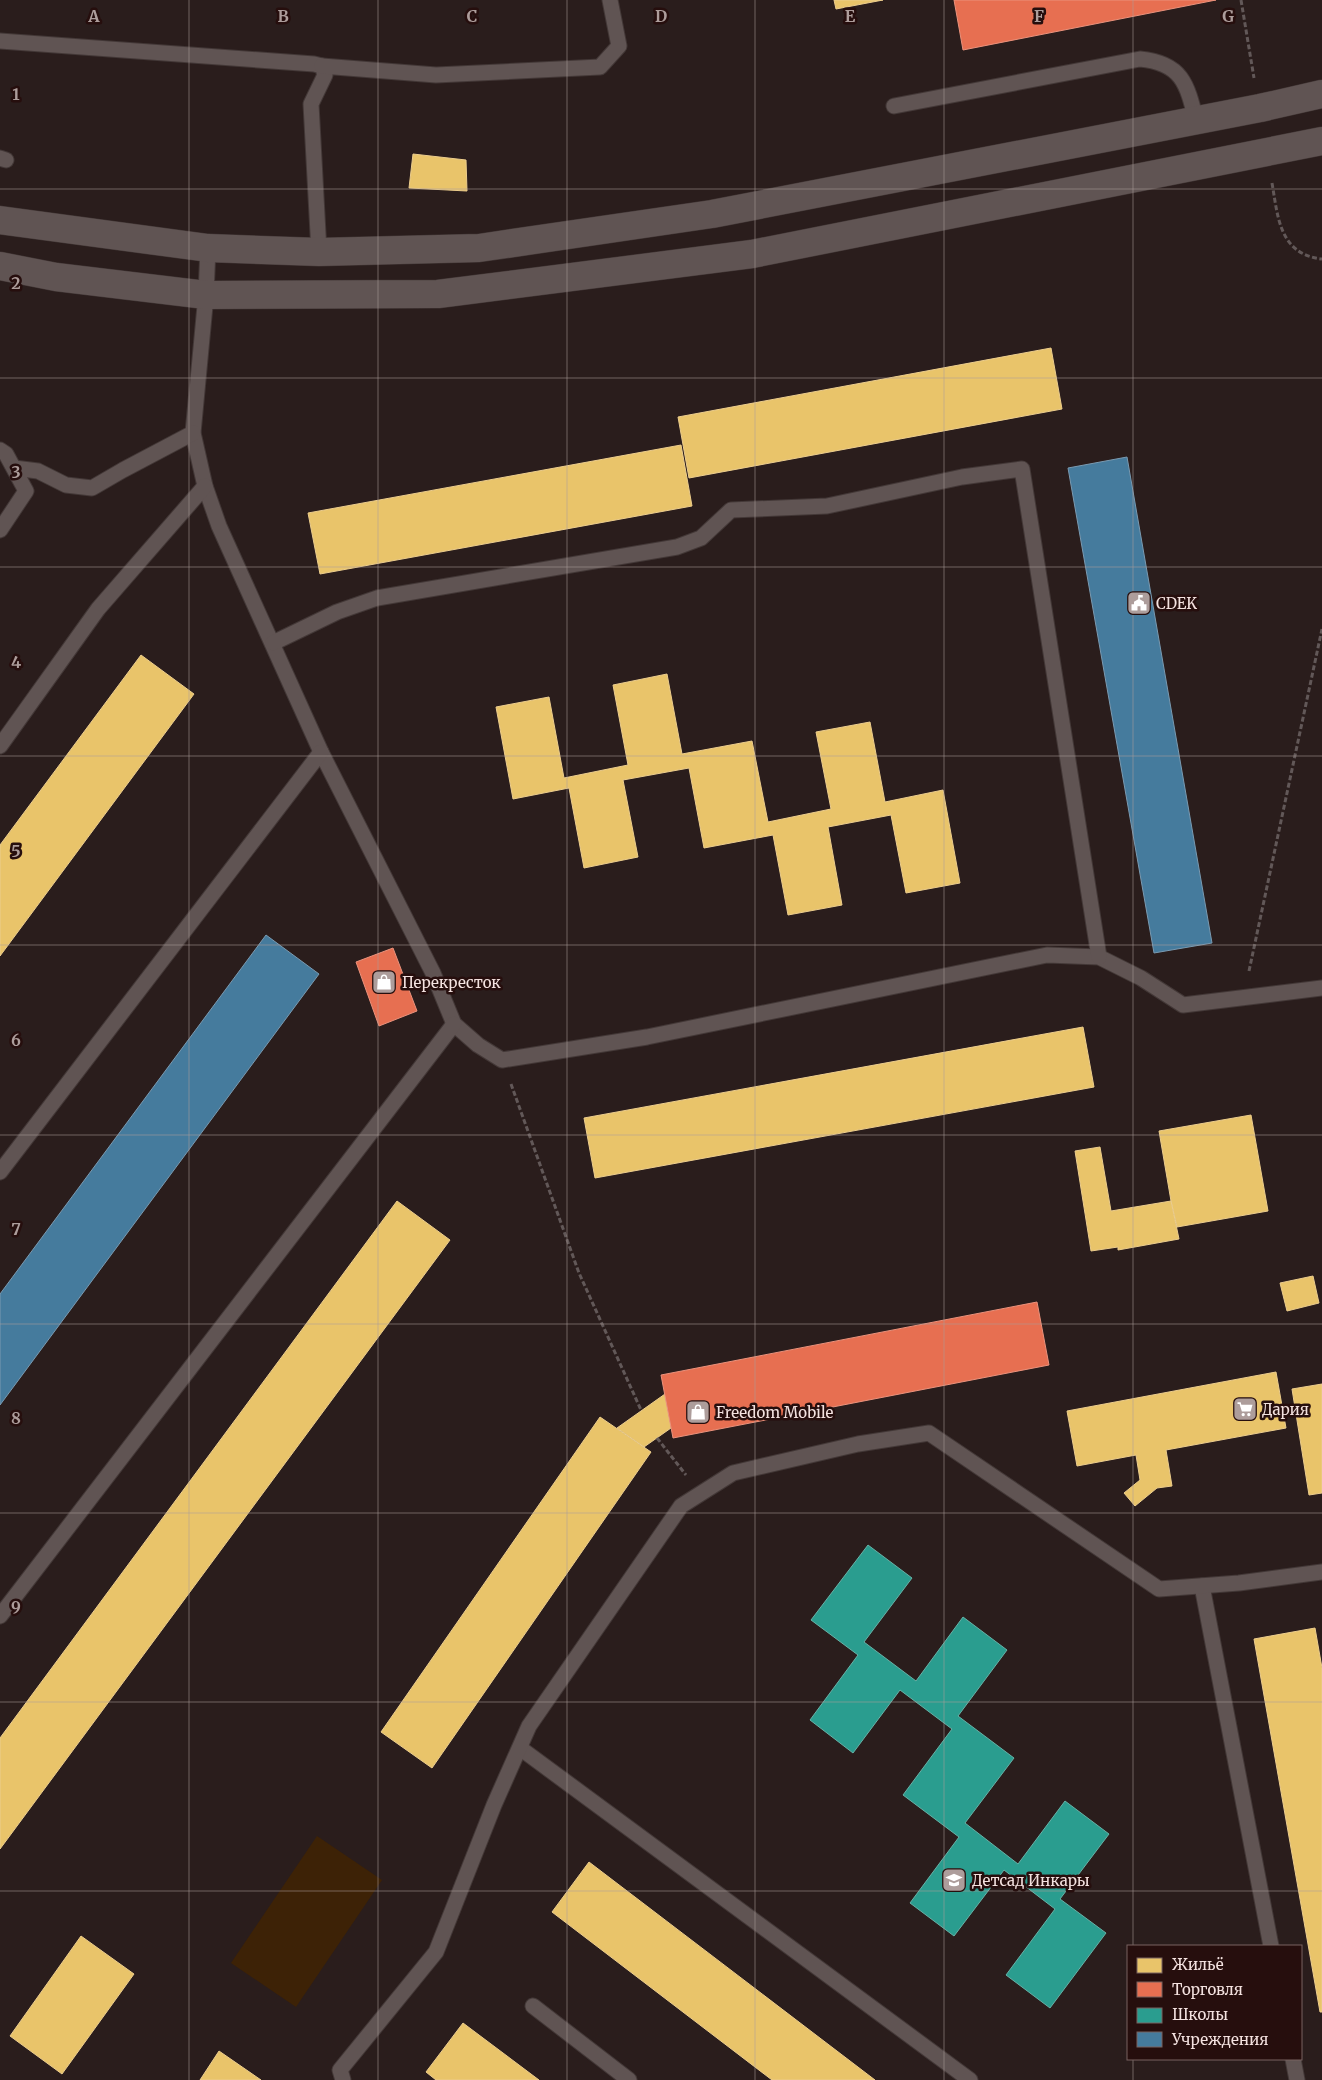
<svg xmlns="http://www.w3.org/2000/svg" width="1322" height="2080" font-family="Merriweather,serif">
<rect width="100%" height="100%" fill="#2a1d1c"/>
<path fill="#3d2206" d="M317 1836 382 1880 296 2007 231 1963Z"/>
<g fill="#e9c46a" stroke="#eccd8d">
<path d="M834 0H883L836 9Z"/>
<path d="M413 154 466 160 467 191 409 188Z"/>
<path d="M1051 348 1062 409 689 478 678 417Z"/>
<path d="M681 445 692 506 320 574 308 513Z"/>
<path d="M141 655 194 694 0 956V845Z"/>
<path d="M667 674 682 754 752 741 768 822 831 809 816 732 870 722 885 802 943 790 960 883 906 893 891 815 828 827 842 905 788 915 773 835 704 848 689 768 623 780 638 857 584 868 569 788 513 799 496 707 549 697 564 778 628 765 613 685Z"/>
<path d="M1083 1027 1094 1087 595 1178 584 1118Z"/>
<path d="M1251 1115 1268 1211 1177 1227 1171 1201 1159 1131Z"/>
<path d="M1100 1147 1111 1211 1171 1201 1179 1239 1118 1250V1247L1091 1251 1075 1151Z"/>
<path d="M397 1201 450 1240 0 1849V1738Z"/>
<path d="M1313 1276 1319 1303 1287 1311 1280 1283Z"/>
<path d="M1276 1372 1286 1428 1166 1450 1172 1486 1157 1488 1135 1506 1124 1493 1140 1480 1136 1455 1077 1466 1067 1411Z"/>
<path d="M1322 1384V1493L1309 1495 1292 1389Z"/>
<path d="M665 1394 671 1428 644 1447 617 1428Z"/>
<path d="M600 1417 651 1452 432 1768 381 1732Z"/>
<path d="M1315 1628 1322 1668V2012H1320L1254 1639Z"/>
<path d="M589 1862 875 2080H772L552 1912Z"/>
<path d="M81 1936 134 1974 62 2074 10 2036Z"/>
<path d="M463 2023 539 2080H436L426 2072Z"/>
<path d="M219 2051 261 2080H200Z"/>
</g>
<g fill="#e76f51" stroke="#eb927c">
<path d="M954 0H1216L963 50Z"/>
<path d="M393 948 417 1011 379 1026 356 962Z"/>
<path d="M1037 1302 1049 1365 673 1438 661 1375Z"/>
</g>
<path fill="#2a9d8f" stroke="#67b2a7" d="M868 1545 912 1578 864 1642 916 1681 963 1617 1007 1650 958 1716 1014 1758 965 1823 1018 1864 1065 1801 1109 1834 1060 1899 1106 1933 1050 2008 1006 1975 1055 1909 1004 1870 954 1936 910 1903 959 1837 903 1795 952 1729 900 1690 853 1753 810 1720 858 1655 811 1620Z"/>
<g fill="#457b9d" stroke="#7a9ab1">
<path d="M1127 457 1212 943 1154 953 1068 468Z"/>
<path d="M266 935 319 974 0 1405V1294Z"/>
</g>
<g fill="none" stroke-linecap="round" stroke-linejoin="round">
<g stroke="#433837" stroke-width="17">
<g id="service">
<path d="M0 41 314 64 322 66 325 75 311 104 319 252"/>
<path d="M322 66 436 75 600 67 619 46 610 0"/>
<path d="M894 106 1140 59C1182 63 1187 84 1196 120"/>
<path d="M0 158 6 160"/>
<path d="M208 248 206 295 193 433 205 486 219 526 321 752 433 973 454 1024 478 1045 502 1060 647 1037 1047 955 1099 957 1141 978 1183 1005 1322 988"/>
<path d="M0 450 6 454 26 491 0 530"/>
<path d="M14 468 38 471 66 485 92 488 123 470 193 433"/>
<path d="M273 643 337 612 377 598 677 547 701 538 731 510 827 506 962 477 1022 469 1099 957"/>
<path d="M0 746 98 609 205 486"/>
<path d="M0 1172 321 752"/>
<path d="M1202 1586 1271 1946"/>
<path d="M0 1616 454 1024"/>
<path d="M520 1748 970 2080"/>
<path d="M533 2006 629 2080"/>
<path d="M1293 2059 1297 2080"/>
<path d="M343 2080 340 2070 436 1952 494 1805 529 1726 681 1506 733 1473 858 1444 929 1433 1159 1589 1239 1583 1322 1572"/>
</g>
</g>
<g stroke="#433837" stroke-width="29">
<g id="secondary">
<path d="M0 220 208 248 319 252 479 248 712 214 1260 108 1322 94"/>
<path d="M0 266 56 277 206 295 438 294 752 254 1322 141"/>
</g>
</g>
<g stroke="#625858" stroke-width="3" stroke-dasharray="5 2.5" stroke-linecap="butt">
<path d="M1241 0 1254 78"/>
<path d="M1272 183C1278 217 1279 254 1322 259"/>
<path d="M1249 971 1322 629"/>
<path d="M511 1084 579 1273 641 1410"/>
<path d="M657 1438 686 1475"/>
</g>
<use href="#service" stroke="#605453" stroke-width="15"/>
<use href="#secondary" stroke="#605453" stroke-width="28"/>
</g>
<path fill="none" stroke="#ad9d9b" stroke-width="1" stroke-opacity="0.55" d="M189 0V2080M378 0V2080M567 0V2080M755 0V2080M944 0V2080M1133 0V1946M0 189H1322M0 378H1322M0 567H1322M0 756H1322M0 945H1322M0 1135H1322M0 1324H1322M0 1513H1322M0 1702H1322M0 1891H1322M1133 2059V2080"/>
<defs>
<g id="civic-square" transform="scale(1.25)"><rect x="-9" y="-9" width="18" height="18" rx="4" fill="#ad9d9b" stroke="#260e0d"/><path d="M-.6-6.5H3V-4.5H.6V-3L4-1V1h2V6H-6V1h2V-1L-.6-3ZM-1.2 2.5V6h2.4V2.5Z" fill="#fff"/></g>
<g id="shop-square" transform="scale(1.25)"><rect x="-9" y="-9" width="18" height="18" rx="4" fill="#ad9d9b" stroke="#260e0d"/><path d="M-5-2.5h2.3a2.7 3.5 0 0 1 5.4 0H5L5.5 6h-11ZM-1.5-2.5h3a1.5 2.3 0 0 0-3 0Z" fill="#fff"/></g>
<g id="supermarket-square" transform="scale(1.25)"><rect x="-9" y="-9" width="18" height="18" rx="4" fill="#ad9d9b" stroke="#260e0d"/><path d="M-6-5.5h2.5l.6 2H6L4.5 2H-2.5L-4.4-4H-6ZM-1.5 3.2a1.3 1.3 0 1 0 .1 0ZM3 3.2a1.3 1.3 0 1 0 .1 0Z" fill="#fff"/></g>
<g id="school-square" transform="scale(1.25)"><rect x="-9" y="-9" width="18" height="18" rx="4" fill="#ad9d9b" stroke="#260e0d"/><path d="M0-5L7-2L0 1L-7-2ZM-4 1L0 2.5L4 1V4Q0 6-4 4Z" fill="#fff"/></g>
</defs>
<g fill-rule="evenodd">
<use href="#civic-square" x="1139" y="603"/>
<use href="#shop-square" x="384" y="982"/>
<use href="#supermarket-square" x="1245" y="1409"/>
<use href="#shop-square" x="698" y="1412"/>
<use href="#school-square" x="954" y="1880"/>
</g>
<g text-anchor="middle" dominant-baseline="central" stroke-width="5" stroke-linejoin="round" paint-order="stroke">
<g font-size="15" fill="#f4e2e0" stroke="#260e0d" text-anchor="start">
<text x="1156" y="603">CDEK</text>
<text x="402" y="982">Перекресток</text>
<text x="1262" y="1409">Дария</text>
<text x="716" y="1412">Freedom Mobile</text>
<text x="972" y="1880">Детсад Инкары</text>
</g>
</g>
<g font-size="16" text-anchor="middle" font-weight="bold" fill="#ad9d9b" stroke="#260e0d" stroke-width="5" stroke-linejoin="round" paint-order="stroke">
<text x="94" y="22">A</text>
<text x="283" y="22">B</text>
<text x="472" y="22">C</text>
<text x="661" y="22">D</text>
<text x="850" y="22">E</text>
<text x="1039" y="22">F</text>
<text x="1228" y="22">G</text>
<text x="16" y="100">1</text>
<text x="16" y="289">2</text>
<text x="16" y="478">3</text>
<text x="16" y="668">4</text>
<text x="16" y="857">5</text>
<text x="16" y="1046">6</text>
<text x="16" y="1235">7</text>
<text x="16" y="1424">8</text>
<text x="16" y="1613">9</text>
</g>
<rect x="1127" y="1945" width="175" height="115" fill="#260e0d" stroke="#786361"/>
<rect x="1137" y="1958" width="25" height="15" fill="#e9c46a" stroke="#786361"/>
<text x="1172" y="1970" font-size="15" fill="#f4e2e0">Жильё</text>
<rect x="1137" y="1982" width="25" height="15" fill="#e76f51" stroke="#786361"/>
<text x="1172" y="1995" font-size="15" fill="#f4e2e0">Торговля</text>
<rect x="1137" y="2008" width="25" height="15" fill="#2a9d8f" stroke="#786361"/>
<text x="1172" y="2020" font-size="15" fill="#f4e2e0">Школы</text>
<rect x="1137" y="2032" width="25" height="15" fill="#457b9d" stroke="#786361"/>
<text x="1172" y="2045" font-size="15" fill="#f4e2e0">Учреждения</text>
</svg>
